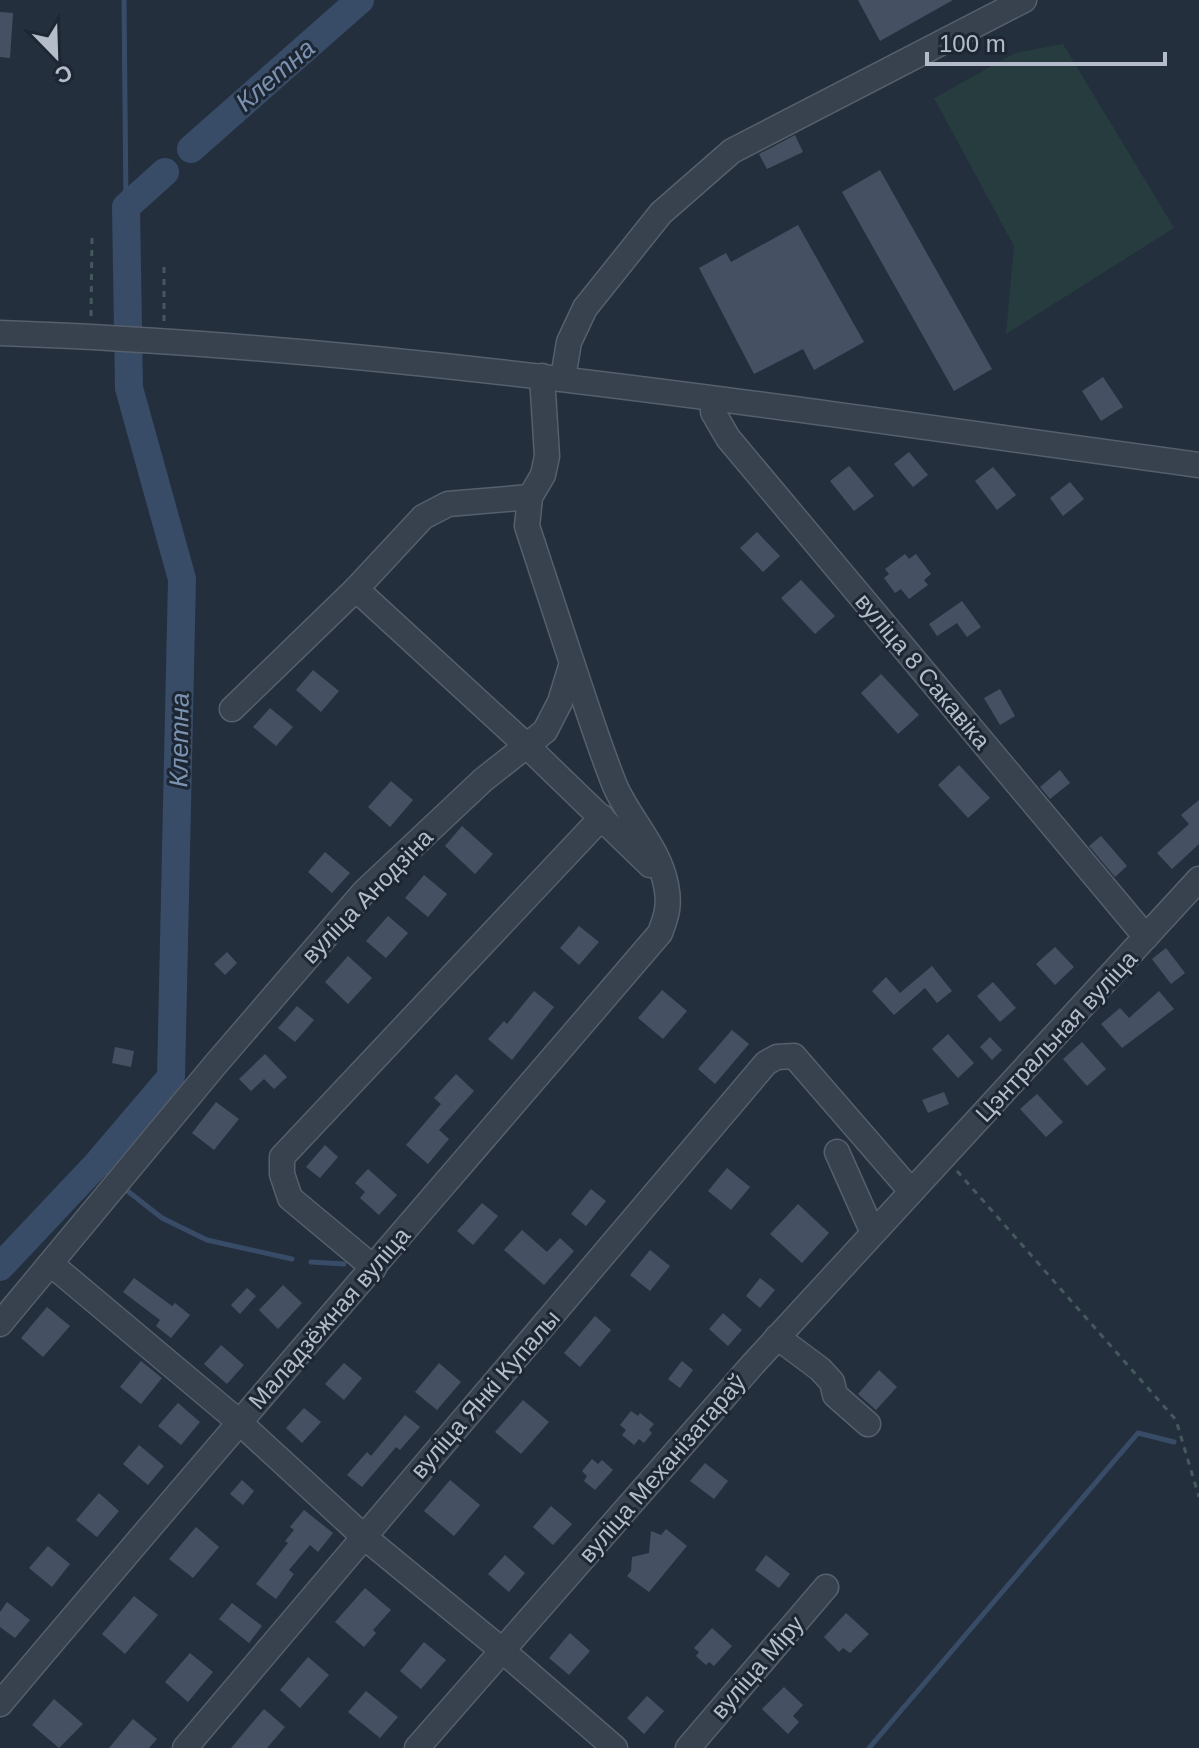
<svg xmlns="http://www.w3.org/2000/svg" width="1199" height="1748" font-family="Arial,sans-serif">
<rect width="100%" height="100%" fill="#242f3e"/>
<path fill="#263c3f" d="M1063 44 1174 228 1006 334 1014 246 934 98 1015 53Z"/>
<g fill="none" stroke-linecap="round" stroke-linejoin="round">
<g stroke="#394c67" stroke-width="5">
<path d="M124 0 126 207"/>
<path d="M97 1164 110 1175"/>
<path d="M125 1189 162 1218 207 1240 292 1259"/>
<path d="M311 1262 344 1264"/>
<path d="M869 1748 1138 1433 1174 1442"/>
</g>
<g stroke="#394c67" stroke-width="28">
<path d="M191 149 360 0"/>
<path d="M0 1267 97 1164 171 1077 182 579 129 388 126 207 165 172"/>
</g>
</g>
<g fill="#455162">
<path d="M858 0H953L880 41Z"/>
<path d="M0 12 13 13 10 58 0 57Z"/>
<path d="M795 135 803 152 767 169 759 154Z"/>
<path d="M880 170 992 369 954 391 842 192Z"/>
<path d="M798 225 864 342 814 370 803 349 754 374 699 268 726 253 731 262Z"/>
<path d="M1103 377 1123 407 1101 421 1082 391Z"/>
<path d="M909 452 928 475 913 487 894 464Z"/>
<path d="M849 466 874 496 854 511 830 481Z"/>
<path d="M993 467 1016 495 997 510 975 481Z"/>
<path d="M1070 482 1084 499 1063 516 1050 498Z"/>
<path d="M757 532 780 556 763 572 740 548Z"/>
<path d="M905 554 909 559 916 554 931 574 924 580 928 585 909 599 901 589 895 593 884 578 889 574 885 569Z"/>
<path d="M801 580 835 616 815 634 781 598Z"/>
<path d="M962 601 981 627 967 637 957 623 937 636 929 624Z"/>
<path d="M313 670 339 691 321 712 296 690Z"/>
<path d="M881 674 919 715 898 734 861 693Z"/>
<path d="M1000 689 1015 716 1000 725 984 698Z"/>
<path d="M270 708 293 727 276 746 253 727Z"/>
<path d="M959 765 990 798 968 818 938 785Z"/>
<path d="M1060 770 1070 783 1050 799 1040 787Z"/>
<path d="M391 781 413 800 390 827 368 807Z"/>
<path d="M1199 800V844L1172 869 1157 853 1189 824 1181 815Z"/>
<path d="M462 826 493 854 475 874 445 846Z"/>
<path d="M1101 836 1127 866 1115 877 1089 846Z"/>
<path d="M325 852 350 873 332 893 308 872Z"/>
<path d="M424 875 447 894 428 917 405 898Z"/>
<path d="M388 916 408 933 386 958 366 941Z"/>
<path d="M579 926 599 942 579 965 560 948Z"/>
<path d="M1055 947 1074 967 1055 985 1036 964Z"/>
<path d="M1166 948 1185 973 1171 984 1152 959Z"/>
<path d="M227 952 237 963 225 975 214 964Z"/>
<path d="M348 956 372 978 348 1004 325 982Z"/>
<path d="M932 966 952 991 937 1003 925 988 894 1015 872 991 886 977 900 993Z"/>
<path d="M993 982 1016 1008 1000 1022 977 996Z"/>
<path d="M662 990 687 1011 663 1039 638 1018Z"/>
<path d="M534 991 554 1007 512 1060 488 1039 504 1021 507 1024Z"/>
<path d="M1159 991 1174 1009 1122 1048 1101 1024 1120 1008 1129 1018Z"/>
<path d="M297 1006 314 1020 295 1042 278 1028Z"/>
<path d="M732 1030 749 1044 715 1084 698 1069Z"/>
<path d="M948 1034 974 1063 958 1078 932 1049Z"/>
<path d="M990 1037 1002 1050 992 1060 980 1047Z"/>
<path d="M1082 1042 1106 1069 1087 1086 1063 1059Z"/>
<path d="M115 1047 134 1051 131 1067 112 1063Z"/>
<path d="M265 1054 287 1077 274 1089 264 1079 251 1091 239 1079Z"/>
<path d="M456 1074 474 1091 439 1130 449 1139 428 1164 406 1145 441 1104 434 1098Z"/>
<path d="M944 1092 949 1104 928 1113 922 1100Z"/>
<path d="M1037 1094 1063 1122 1046 1137 1020 1109Z"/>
<path d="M216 1102 239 1119 214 1150 192 1133Z"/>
<path d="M325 1145 338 1157 320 1178 306 1167Z"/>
<path d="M727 1168 750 1187 731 1210 708 1191Z"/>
<path d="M368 1169 397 1195 379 1215 360 1198 365 1192 355 1183Z"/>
<path d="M591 1189 606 1201 586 1226 571 1214Z"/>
<path d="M482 1203 498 1216 473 1245 457 1231Z"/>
<path d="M798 1204 829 1233 802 1263 770 1234Z"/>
<path d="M522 1230 547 1252 560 1238 574 1251 544 1285 504 1250Z"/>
<path d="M650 1250 670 1266 650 1291 630 1275Z"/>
<path d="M134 1278 172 1306 175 1303 190 1315 171 1338 156 1326 160 1320 123 1292Z"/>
<path d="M760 1278 775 1290 760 1308 746 1296Z"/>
<path d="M283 1285 302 1303 278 1329 259 1310Z"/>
<path d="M247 1288 256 1296 240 1314 231 1305Z"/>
<path d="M47 1307 70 1326 43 1357 21 1338Z"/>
<path d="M723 1313 742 1330 728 1346 709 1329Z"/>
<path d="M595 1316 611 1330 580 1367 564 1353Z"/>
<path d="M221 1345 244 1365 227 1384 204 1364Z"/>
<path d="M141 1361 162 1378 141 1404 120 1387Z"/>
<path d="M682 1361 693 1370 680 1388 668 1379Z"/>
<path d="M344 1363 362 1378 344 1400 325 1384Z"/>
<path d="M439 1363 461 1382 437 1410 415 1392Z"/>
<path d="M879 1370 897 1387 876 1410 858 1394Z"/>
<path d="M523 1400 549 1422 521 1454 495 1432Z"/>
<path d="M178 1403 200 1422 181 1445 158 1426Z"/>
<path d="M304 1408 321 1422 302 1443 286 1428Z"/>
<path d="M631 1411 638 1416 640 1413 654 1424 649 1430 652 1433 644 1443 639 1439 634 1445 622 1435 626 1430 620 1425Z"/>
<path d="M405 1415 420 1427 400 1450 396 1447 362 1487 347 1475 367 1452 371 1456Z"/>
<path d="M139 1445 164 1466 148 1485 123 1464Z"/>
<path d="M592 1459 598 1464 602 1460 613 1470 595 1490 584 1481 587 1476 582 1471Z"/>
<path d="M705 1463 728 1481 714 1499 690 1481Z"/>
<path d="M242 1480 254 1491 243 1505 230 1494Z"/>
<path d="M450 1480 480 1505 454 1536 424 1511Z"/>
<path d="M99 1493 119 1511 97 1537 76 1520Z"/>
<path d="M551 1506 572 1524 553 1545 533 1527Z"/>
<path d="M304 1510 333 1533 318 1552 310 1545 289 1570 294 1574 276 1599 256 1584 288 1543 285 1541 294 1530 290 1527Z"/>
<path d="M196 1527 219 1547 193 1578 169 1559Z"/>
<path d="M666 1529 687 1546 649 1592 627 1576 631 1571 632 1557 649 1553 651 1531 661 1535Z"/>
<path d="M48 1546 70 1564 52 1587 29 1568Z"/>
<path d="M505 1555 525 1573 509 1592 488 1574Z"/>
<path d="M766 1555 790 1574 779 1588 755 1570Z"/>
<path d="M365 1588 391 1610 373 1630 376 1633 364 1647 335 1622Z"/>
<path d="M134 1596 158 1615 125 1654 102 1634Z"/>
<path d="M7 1602 30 1620 15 1638 0 1627V1612Z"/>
<path d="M232 1603 262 1626 249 1643 219 1619Z"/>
<path d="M846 1613 869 1634 850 1653 843 1648 839 1652 824 1637Z"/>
<path d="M712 1628 732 1646 714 1666 709 1662 706 1665 696 1656 699 1652 694 1648Z"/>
<path d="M570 1633 590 1651 569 1675 549 1658Z"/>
<path d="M424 1642 446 1660 421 1689 400 1671Z"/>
<path d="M190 1653 213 1672 188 1702 165 1682Z"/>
<path d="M308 1657 329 1675 300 1708 280 1690Z"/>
<path d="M784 1687 803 1705 793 1716 799 1722 788 1734 762 1709Z"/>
<path d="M366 1691 398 1717 380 1738 348 1712Z"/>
<path d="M647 1696 664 1711 644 1734 627 1718Z"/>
<path d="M54 1699 83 1724 59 1748 32 1725Z"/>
<path d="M264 1709 285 1727 267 1748H231Z"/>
<path d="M133 1719 157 1739 149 1748H109Z"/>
</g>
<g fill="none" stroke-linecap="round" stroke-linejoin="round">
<g stroke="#565f6c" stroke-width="27">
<g id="minor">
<path d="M0 333C402 347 801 411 1199 465"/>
<path d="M563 378 569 342 585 308 661 213 732 151 1024 0"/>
<path d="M714 399 713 412 728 438 1146 937"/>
<path d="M530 497 448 504 423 517 356 589 528 747 650 865"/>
<path d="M232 709 356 589"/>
<path d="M837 1152 873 1233"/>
<path d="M51 1264 238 1421 363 1536 503 1651 615 1748"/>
<path d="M374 1268 290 1198 282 1174V1157L602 817"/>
<path d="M0 1324 215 1065 364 892 483 780 545 731 560 702 572 663 527 526 530 497 543 475 547 456 542 376"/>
<path d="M777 1337 820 1369 832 1382 835 1395 868 1424"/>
<path d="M0 1704C218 1445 440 1190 660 933 667 915 670 904 666 885 659 848 630 820 615 786 599 746 586 704 572 663"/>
<path d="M185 1748 766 1063 777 1057 794 1056 911 1191"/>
<path d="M417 1748 754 1363 1199 879"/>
<path d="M688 1748 826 1587"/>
</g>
</g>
<g stroke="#44595c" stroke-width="3" stroke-dasharray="6 6" stroke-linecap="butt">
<path d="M91 316 92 236"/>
<path d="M164 321V265"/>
<path d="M957 1171 1176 1420 1199 1497"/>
</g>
<use href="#minor" stroke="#38414e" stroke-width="24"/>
</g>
<g text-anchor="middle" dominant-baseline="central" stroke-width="6" stroke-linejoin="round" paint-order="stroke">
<g font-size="24" fill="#b4bcc9" stroke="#1d2633">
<text transform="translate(923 671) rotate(50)">вуліца 8 Сакавіка</text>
<text transform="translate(367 896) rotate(-46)">вуліца Анодзіна</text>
<text transform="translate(1056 1036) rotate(-47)">Цэнтральная вуліца</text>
<text transform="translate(329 1318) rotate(-49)">Маладзёжная вуліца</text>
<text transform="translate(485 1394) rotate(-49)">вуліца Янкі Купалы</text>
<text transform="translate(662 1468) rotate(-49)">вуліца Механізатараў</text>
<text transform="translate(757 1667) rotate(-49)">вуліца Міру</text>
</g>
<g font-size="26" font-style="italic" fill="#7c92b1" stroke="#1d2633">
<text transform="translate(275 75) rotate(-41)">Клетна</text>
<text transform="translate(179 740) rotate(-89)">Клетна</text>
</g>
</g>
<g transform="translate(56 56) rotate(157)" stroke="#1d2633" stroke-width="6" paint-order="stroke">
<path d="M0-6L14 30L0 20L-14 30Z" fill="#b4bcc9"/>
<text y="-12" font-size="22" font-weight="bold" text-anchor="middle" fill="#b4bcc9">С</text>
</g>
<path d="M927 52v12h238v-12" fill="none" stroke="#b4bcc9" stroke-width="4"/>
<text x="939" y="52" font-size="24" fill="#b4bcc9" stroke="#1d2633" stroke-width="6" paint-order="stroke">100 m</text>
</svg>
